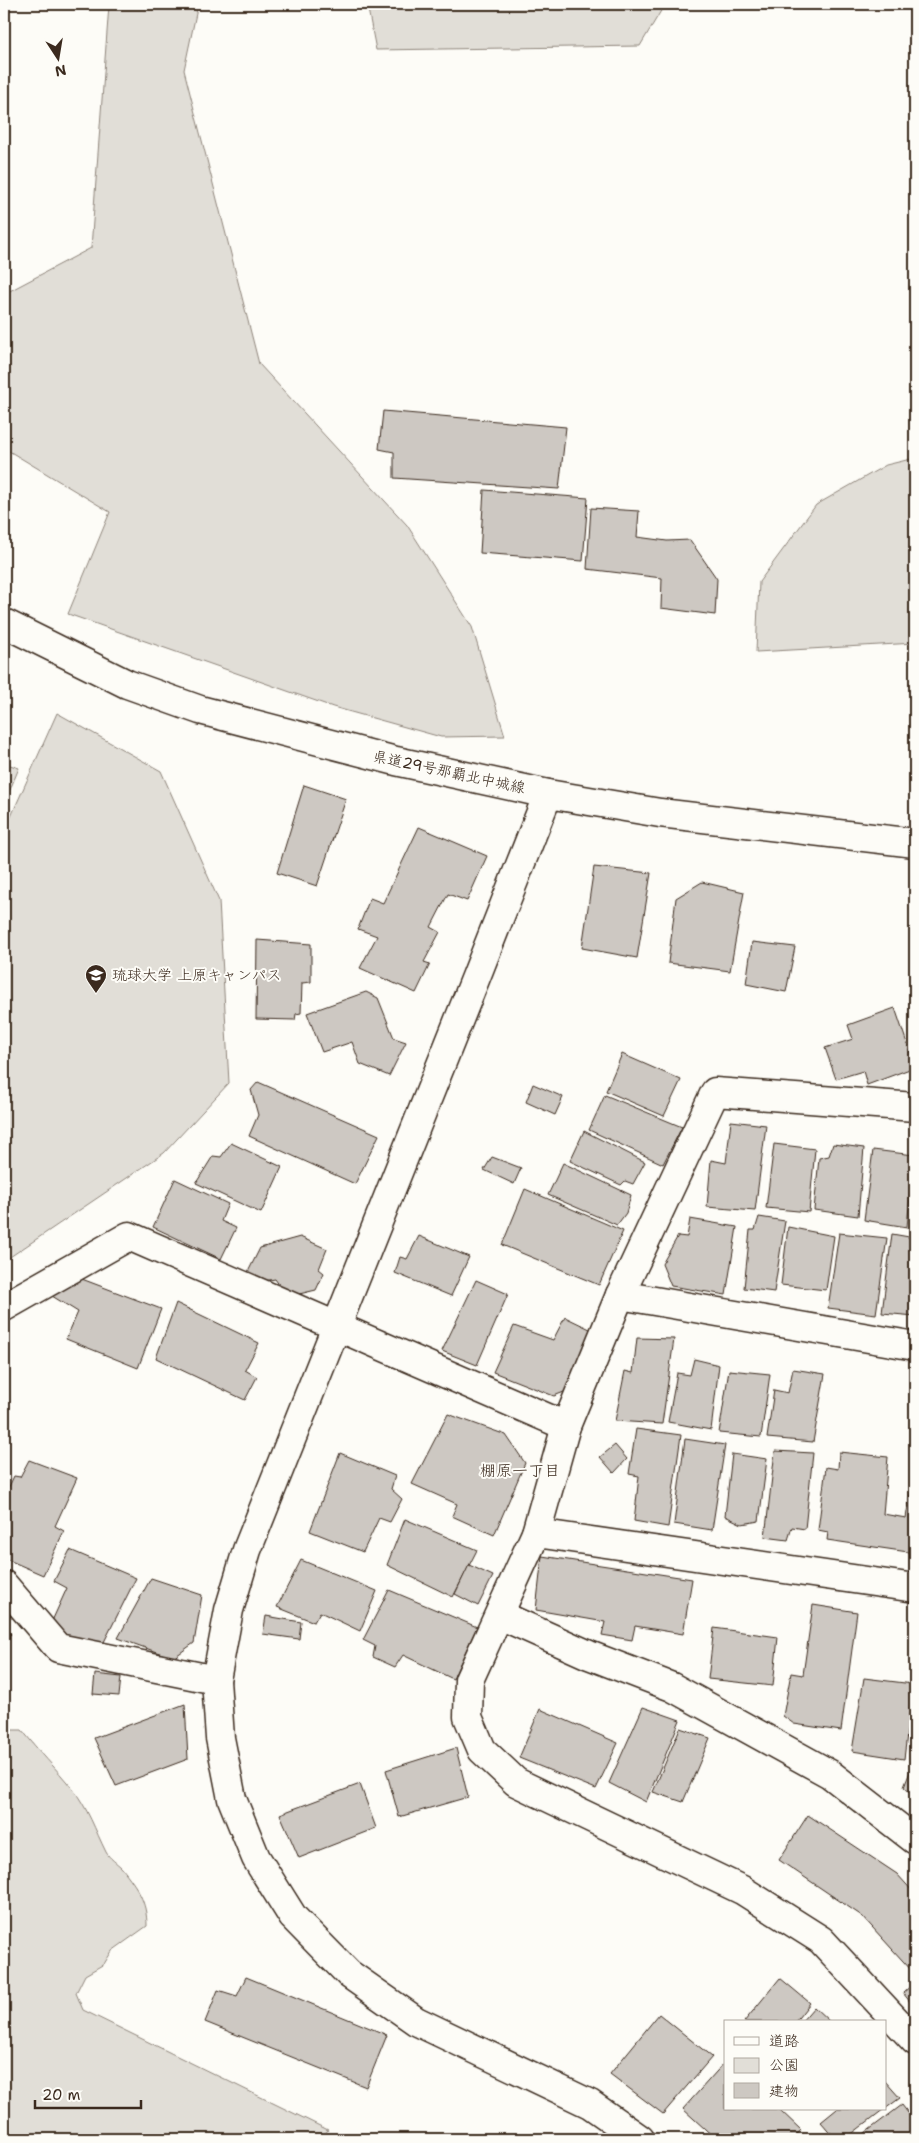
<svg xmlns="http://www.w3.org/2000/svg" width="919" height="2143" font-family="'Shantell Sans','Klee One',sans-serif">
<rect width="100%" height="100%" fill="#fdfcf7"/>
<filter id="ink" filterUnits="userSpaceOnUse"><feTurbulence type="fractalNoise" baseFrequency=".02" numOctaves="2"/><feDisplacementMap in="SourceGraphic" scale="10" xChannelSelector="R" yChannelSelector="G"/><feConvolveMatrix kernelMatrix="1 2 1 2 8 2 1 2 1" color-interpolation-filters="sRGB"/></filter>
<g filter="url(#ink)">
<g fill="#e1ded7" stroke="#8e847a">
<path d="M106 4H198L184 70 259 364 407 525 472 627 505 736 441 737 333 707 68 614 110 512 4 448V294L91 248 109 5Z"/>
<path d="M367 4H665L640 46 376 50Z"/>
<path d="M915 458V643L756 652 759 582 816 505 886 465Z"/>
<path d="M57 713 161 771 219 901 229 1083 164 1153 4 1261V820L9 821Z"/>
<path d="M4 763 19 768 4 804Z"/>
<path d="M4 1730H22C38 1751 56 1768 72 1788 88 1808 95 1830 106 1852 109 1858 117 1863 122 1868 137 1887 147 1901 147 1926L112 1951 104 1964 85 1975 76 1993 83 2010 328 2130 321 2139H4Z"/>
</g>
<g fill="#cdc8c2" stroke="#3b2a1e">
<path d="M383 411 566 427 559 489 394 478V452L379 449Z"/>
<path d="M484 490 588 498 583 561 480 553Z"/>
<path d="M591 508 639 511 637 537 667 541 690 540 717 579 715 615 661 608 662 578 587 569Z"/>
<path d="M304 785 346 799 317 886 277 873Z"/>
<path d="M419 827 487 856 467 901 448 894 431 927 440 932 424 962 430 964 416 993 360 968 377 936 358 929 370 898 383 903Z"/>
<path d="M594 867 651 873 637 958 582 948Z"/>
<path d="M702 882 744 892 730 971 668 963 676 898Z"/>
<path d="M257 940 311 944V982L302 983 301 1013 296 1014 295 1020 256 1019Z"/>
<path d="M752 942 795 947 786 992 746 984Z"/>
<path d="M366 992 378 998 394 1038 406 1042 389 1076 360 1064 352 1042 322 1052 307 1013Z"/>
<path d="M895 1008 915 1067 867 1085 863 1071 836 1079 825 1048 853 1039 848 1025Z"/>
<path d="M622 1054 681 1080 664 1116 606 1091Z"/>
<path d="M258 1082 379 1135 355 1184 249 1136 258 1115 251 1090Z"/>
<path d="M533 1084 563 1097 555 1115 526 1102Z"/>
<path d="M605 1095 682 1127 663 1164 589 1130Z"/>
<path d="M731 1121 766 1125 755 1211 707 1207 711 1160 726 1163Z"/>
<path d="M584 1131 645 1162 633 1184 625 1181 621 1185 570 1161Z"/>
<path d="M231 1143 282 1167 261 1213 196 1183 213 1156 221 1157Z"/>
<path d="M774 1144 815 1149 809 1212 766 1208Z"/>
<path d="M833 1144 864 1148 858 1216 814 1210 819 1158 829 1156Z"/>
<path d="M873 1150 914 1155 907 1227 864 1220Z"/>
<path d="M492 1157 521 1168 514 1184 484 1170Z"/>
<path d="M563 1163 631 1195 626 1213 617 1225 548 1195Z"/>
<path d="M175 1179 228 1204 221 1221 236 1228 221 1259 153 1227Z"/>
<path d="M525 1189 623 1231 599 1285 502 1245Z"/>
<path d="M759 1217 785 1221 774 1292 744 1288 750 1230H755Z"/>
<path d="M690 1219 737 1227 726 1295 671 1286 662 1264 678 1236 687 1237Z"/>
<path d="M788 1227 834 1236 826 1290 781 1285Z"/>
<path d="M839 1233 887 1238 876 1314 828 1308Z"/>
<path d="M892 1234 915 1238V1316L882 1313Z"/>
<path d="M419 1236 469 1257 451 1296 395 1273 400 1257 407 1259Z"/>
<path d="M300 1237 327 1249 319 1269 324 1273 316 1290 295 1295 283 1290 275 1279 264 1281 247 1274 260 1248Z"/>
<path d="M66 1273 161 1309 138 1368 66 1339 78 1312 52 1296Z"/>
<path d="M476 1280 508 1294 477 1365 442 1351Z"/>
<path d="M176 1303 259 1343 245 1370 257 1377 245 1400 156 1358Z"/>
<path d="M565 1317 594 1331 574 1388 554 1396 493 1372 514 1326 553 1340Z"/>
<path d="M637 1338 674 1339 662 1424 615 1421 625 1371 633 1373Z"/>
<path d="M694 1359 719 1365 711 1430 668 1422 677 1373 690 1375Z"/>
<path d="M793 1369 825 1374 813 1442 767 1438 774 1390 788 1393Z"/>
<path d="M729 1370 770 1374 761 1437 719 1433Z"/>
<path d="M448 1414 506 1435 525 1463 494 1535 452 1516 457 1504 412 1484Z"/>
<path d="M636 1429 681 1435 668 1527 634 1521 639 1476 629 1474Z"/>
<path d="M685 1439 725 1445 712 1530 674 1524Z"/>
<path d="M615 1445 627 1459 614 1473 600 1457Z"/>
<path d="M775 1451 813 1453 805 1529 792 1527 788 1540 765 1537Z"/>
<path d="M839 1452 888 1457 883 1514 906 1518 915 1461V1553L827 1540 828 1532 818 1530 826 1467 838 1469Z"/>
<path d="M340 1453 395 1476 391 1489 402 1499 390 1522 379 1518 363 1552 310 1531Z"/>
<path d="M732 1454 767 1459 759 1521 742 1524 725 1516Z"/>
<path d="M29 1460 77 1478 55 1526 64 1531 43 1575 4 1558V1497L14 1476 20 1477Z"/>
<path d="M405 1519 477 1550 453 1597 387 1565Z"/>
<path d="M70 1550 136 1578 102 1646 66 1636 52 1621 67 1588 54 1581Z"/>
<path d="M542 1556 692 1579 683 1634 635 1626 632 1640 602 1635 605 1622 536 1610Z"/>
<path d="M301 1560 377 1591 360 1631 320 1612 314 1622 277 1607Z"/>
<path d="M469 1565 493 1576 478 1606 455 1594Z"/>
<path d="M151 1578 202 1595 194 1643 173 1658 118 1638Z"/>
<path d="M389 1590 477 1627 453 1679 403 1655 395 1667 373 1657 375 1646 363 1640Z"/>
<path d="M813 1605 857 1612 841 1731 794 1724 783 1716 791 1673 803 1675Z"/>
<path d="M266 1616 301 1622 299 1639 263 1634Z"/>
<path d="M4 1627 11 1634 4 1641Z"/>
<path d="M714 1628 778 1637 773 1686 708 1679Z"/>
<path d="M95 1674 121 1677 119 1696 93 1694Z"/>
<path d="M864 1678 913 1684 904 1759 852 1751Z"/>
<path d="M185 1704 188 1759 116 1786 94 1738Z"/>
<path d="M643 1707 680 1720 646 1802 609 1783Z"/>
<path d="M540 1709 618 1743 596 1789 519 1758Z"/>
<path d="M680 1728 710 1738 683 1802 653 1792Z"/>
<path d="M456 1748 468 1797 399 1817 386 1770Z"/>
<path d="M915 1759V1797L904 1787Z"/>
<path d="M360 1784 376 1828 299 1858 280 1814Z"/>
<path d="M808 1815 897 1874 915 1894V1970L913 1972 862 1916 779 1860Z"/>
<path d="M246 1977 387 2035 366 2087 205 2022 218 1990 237 1996Z"/>
<path d="M780 1978 810 2003 795 2022H744Z"/>
<path d="M915 1982V2008L903 1993Z"/>
<path d="M814 2007 830 2022H801Z"/>
<path d="M659 2014 712 2057 663 2114 610 2074Z"/>
<path d="M725 2062V2109H779L801 2130 793 2139H716L683 2109Z"/>
<path d="M885 2081 900 2098 885 2109Z"/>
<path d="M902 2105 915 2122V2131L903 2139H857Z"/>
<path d="M837 2109H884L845 2139H836L821 2122Z"/>
</g>
<g fill="none" stroke-linecap="round" stroke-linejoin="round">
<g stroke="#3b2a1e" stroke-width="31">
<g id="minor">
<path d="M915 1107 715 1092 620 1295 566 1426 536 1533 469 1680 468 1717 482 1750 516 1782 742 1890 821 1940 915 2041"/>
<path d="M620 1295 915 1346"/>
<path d="M4 1307 129 1236 566 1426"/>
<path d="M536 1533 915 1588"/>
<path d="M4 1585 58 1648 216 1680"/>
<path d="M500 1615 589 1655 672 1687 830 1774 915 1840"/>
</g>
</g>
<g stroke="#3b2a1e" stroke-width="31">
<path id="tertiary" d="M548 794 476 977 247 1550 229 1610 216 1680 220 1738 232 1799 256 1858 293 1917 349 1974 416 2021 590 2104 640 2139"/>
</g>
<g stroke="#3b2a1e" stroke-width="31">
<path id="primary" d="M4 623 127 684 200 710 396 761 548 794 660 813 915 843"/>
</g>
<use href="#minor" stroke="#fdfcf7" stroke-width="28"/>
<use href="#tertiary" stroke="#fdfcf7" stroke-width="28"/>
<use href="#primary" stroke="#fdfcf7" stroke-width="28"/>
</g>
</g>
<defs>
<g id="university-pin" transform="scale(1.125)"><path d="M0 17L-7.5 6A9.5 9.5 0 1 1 7.5 6Z" fill="#3b2a1e" stroke="#fdfcf7"/><path d="M0-5L7-2L0 1L-7-2ZM-4 1L0 2.5L4 1V4Q0 6-4 4Z" fill="#fff"/></g>
</defs>
<g fill-rule="evenodd">
<use href="#university-pin" x="96" y="975"/>
</g>
<g text-anchor="middle" dominant-baseline="central" stroke-width="4" stroke-linejoin="round" paint-order="stroke">
<g font-size="15" fill="#3b2a1e" stroke="#fdfcf7">
<text transform="translate(449 772) rotate(12)">県道29号那覇北中城線</text>
</g>
<g font-size="15" fill="#3b2a1e" stroke="#fdfcf7" text-anchor="start">
<text x="112" y="975">琉球大学 上原キャンパス</text>
</g>
<g font-size="16" fill="#3b2a1e" stroke="#fdfcf7">
<text x="520" y="1470">棚原一丁目</text>
</g>
</g>
<rect width="919" height="2143" fill="none" stroke="#fdfcf7" stroke-width="20"/>
<rect x="10" y="10" width="899" height="2123" fill="none" stroke="#3b2a1e" stroke-width="2" filter="url(#ink)"/>
<rect x="724" y="2020" width="162" height="90" fill="#fdfcf7" stroke="#afa8a0"/>
<rect x="734" y="2037" width="25" height="8" fill="#fdfcf7" stroke="#afa8a0"/>
<text x="769" y="2046" font-size="15" fill="#3b2a1e">道路</text>
<rect x="734" y="2058" width="25" height="15" fill="#e1ded7" stroke="#afa8a0"/>
<text x="769" y="2070" font-size="15" fill="#3b2a1e">公園</text>
<rect x="734" y="2083" width="25" height="15" fill="#cdc8c2" stroke="#afa8a0"/>
<text x="769" y="2096" font-size="15" fill="#3b2a1e">建物</text>
<g transform="translate(58 58) rotate(168)" stroke="#fdfcf7" stroke-width="4" paint-order="stroke">
<path d="M0-4L9 19L0 12L-9 19Z" fill="#3b2a1e"/>
<text y="-8" font-size="14" font-weight="bold" text-anchor="middle" fill="#3b2a1e">N</text>
</g>
<path d="M35 2100v8h106v-8" fill="none" stroke="#3b2a1e" stroke-width="2.5"/>
<text x="42" y="2100" font-size="15" fill="#3b2a1e" stroke="#fdfcf7" stroke-width="4" paint-order="stroke">20 m</text>
</svg>
